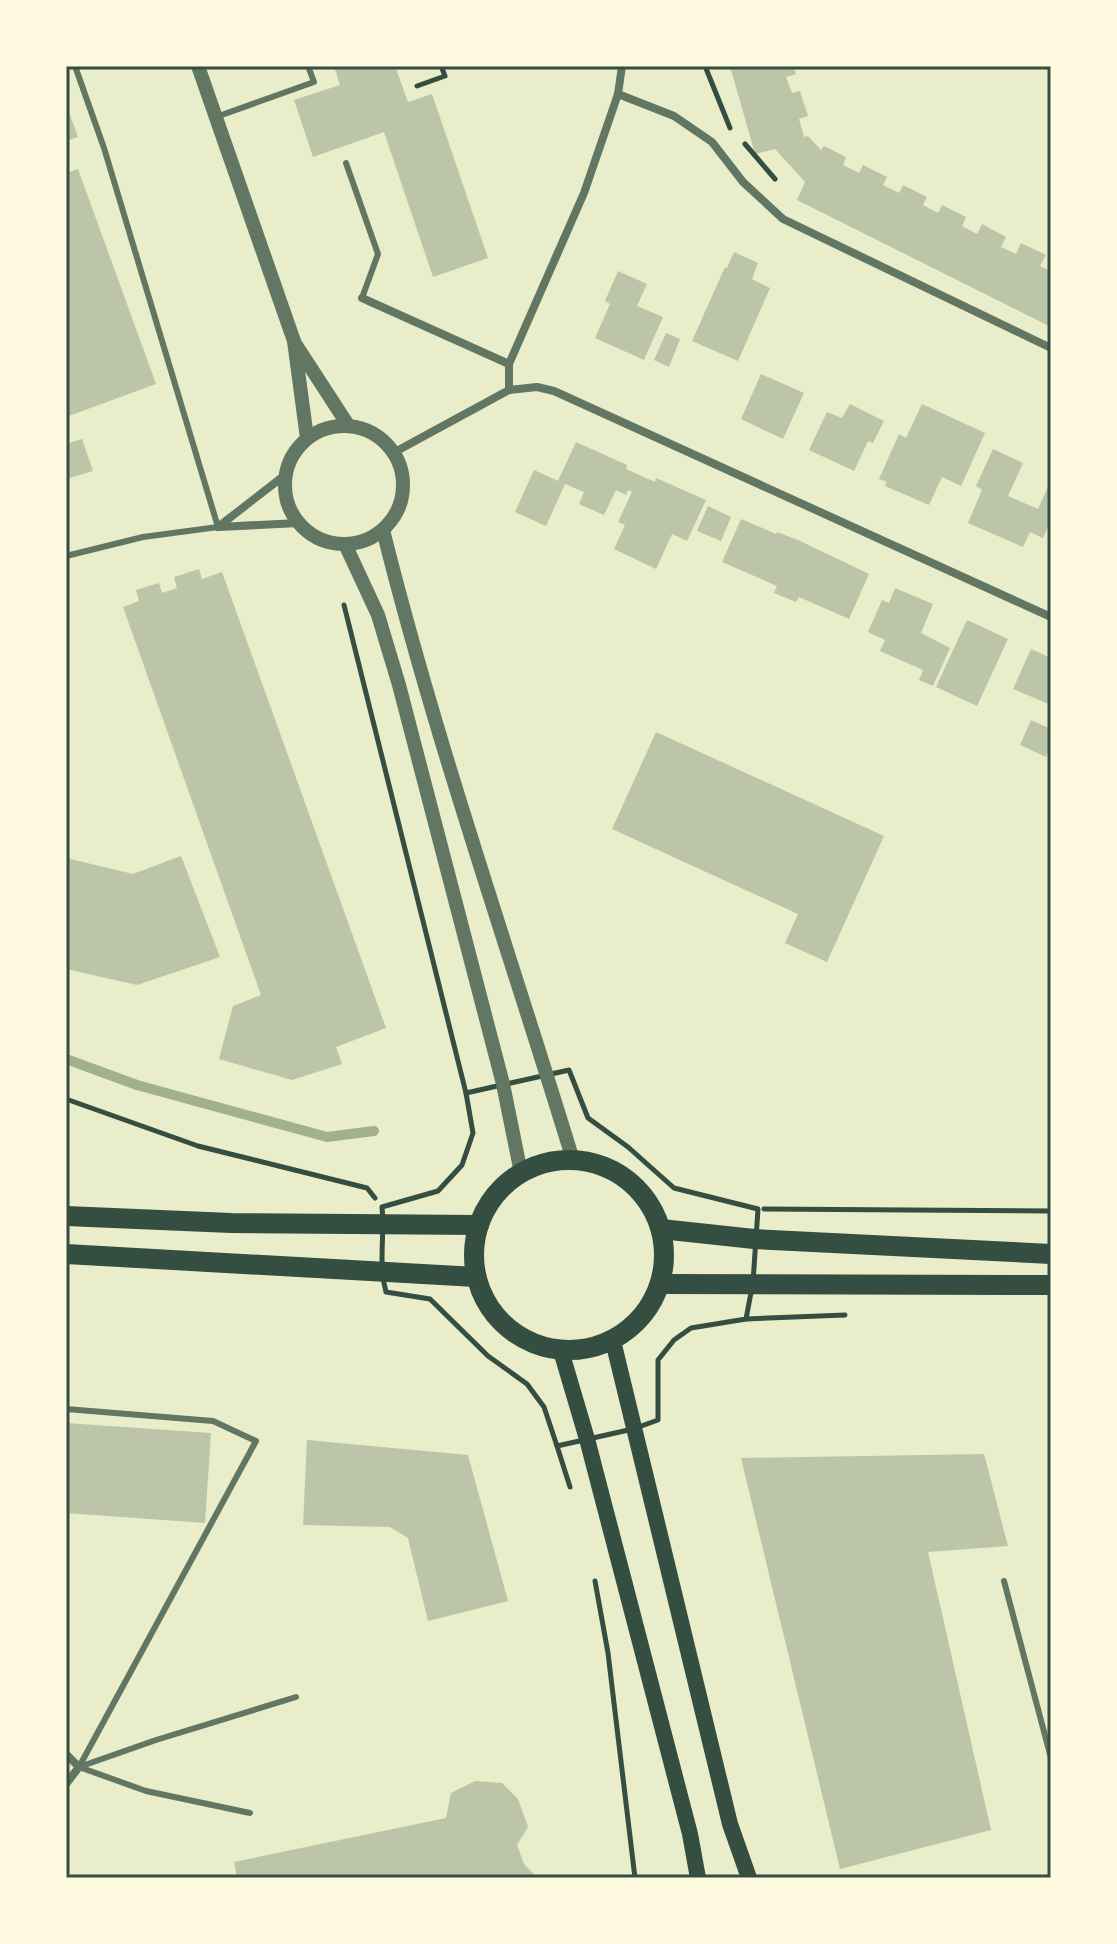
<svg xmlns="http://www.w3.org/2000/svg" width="1117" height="1944" font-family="Karla,sans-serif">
<rect width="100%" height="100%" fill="#e9edc9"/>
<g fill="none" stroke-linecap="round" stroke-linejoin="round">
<path stroke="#a3b18a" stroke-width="10" d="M66 1059 137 1085 327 1137 374 1131"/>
</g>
<g fill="#bcc5a7">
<path d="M334 66H395L408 102 432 94 488 258 433 277 384 132 313 157 294 100 340 85Z"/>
<path d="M730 66H793L796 74 786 77 792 93 800 91 808 116 799 119 804 137 808 136 821 150 824 146 846 157 843 165 859 173 863 165 887 177 883 185 899 193 903 185 927 197 923 205 938 213 942 205 966 217 962 226 977 234 982 224 1006 237 1001 247 1016 254 1021 243 1046 255 1040 266 1051 271V327L797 200 805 182 775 149 755 154Z"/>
<path d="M66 104 78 137 66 141Z"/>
<path d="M78 169 156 384 66 417V173Z"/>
<path d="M734 252 758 263 752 279 770 288 738 361 692 341 725 267 727 268Z"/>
<path d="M618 271 647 284 637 306 663 317 644 360 595 338 610 304 605 301Z"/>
<path d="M666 333 680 339 669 367 654 360Z"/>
<path d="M761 374 804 393 783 439 741 419Z"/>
<path d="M850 404 884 421 873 443 868 441 854 471 809 450 827 412 842 418Z"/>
<path d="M922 404 985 433 961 486 942 477 929 505 885 486 887 482 879 479 899 434 906 438Z"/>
<path d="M82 439 93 471 66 479V444Z"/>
<path d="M576 442 627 465 626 469 655 482 656 478 706 500 687 541 672 534 656 569 614 549 625 525 618 522 632 492 628 490 626 495 616 490 604 515 579 504 584 492 565 484 546 526 515 512 534 470 558 481Z"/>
<path d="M993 449 1023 463 1008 496 1038 509 1051 480V520L1043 538 1030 532 1023 547 968 523 982 490 976 486Z"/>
<path d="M708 506 731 517 721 541 697 531Z"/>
<path d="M741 519 776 534 777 532 798 540 869 574 849 619 799 597 796 602 774 593 777 586 722 562Z"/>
<path d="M199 569 202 579 222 572 386 1028 336 1047 342 1064 292 1080 219 1059 233 1006 261 995 123 607 139 601 136 590 159 583 162 593 177 588 174 577Z"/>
<path d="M895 588 933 604 921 633 950 648 933 686 919 680 923 670 880 651 885 640 868 632 882 600 889 603Z"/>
<path d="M967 620 1008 639 977 706 936 687Z"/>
<path d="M1031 649 1051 658V705L1013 689Z"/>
<path d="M1031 720 1051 729V746L1046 757 1020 745Z"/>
<path d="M656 732 884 836 827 962 785 943 798 914 612 829Z"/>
<path d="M181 856 220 957 137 985 66 969V858L133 874Z"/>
<path d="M66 1423 211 1433 205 1523 66 1513Z"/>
<path d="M307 1440 468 1455 508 1601 428 1621 408 1538 390 1527 303 1525Z"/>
<path d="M984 1454 1008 1546 928 1552 991 1830 840 1869 741 1458Z"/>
<path d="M475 1781 502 1783 518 1799 528 1827 517 1845 524 1864 537 1878H237L234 1862 446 1818 451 1793Z"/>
</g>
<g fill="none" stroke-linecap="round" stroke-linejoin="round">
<g stroke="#344e41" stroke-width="5">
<path d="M705 66 730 128"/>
<path d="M417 86 445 76 441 66"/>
<path d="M745 144 775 179"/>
<path d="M344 605 466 1093"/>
<path d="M569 1070 588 1118 628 1147 674 1188 758 1209 753 1282 746 1319 691 1328 674 1340 658 1360V1420L633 1429 557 1446 544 1407 527 1384 488 1356 430 1299 386 1292C378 1264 385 1236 382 1207L438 1191 462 1165 473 1133 466 1093Z"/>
<path d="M66 1099 198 1146 367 1188 375 1198"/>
<path d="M764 1209 1051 1211"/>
<path d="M746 1319 845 1315"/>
<path d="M557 1446 570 1487"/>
<path d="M595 1581 608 1653 635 1878"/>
</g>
<g stroke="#617663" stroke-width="6">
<path d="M216 117 314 82 308 66"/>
<path d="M346 163 378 254 362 298"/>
<path d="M66 556 143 537 218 527 104 148 75 66"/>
<path d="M66 1409 213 1421 256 1441 79 1767"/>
<path d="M1004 1581 1051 1758"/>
<path d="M250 1813 146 1791 79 1767 156 1740 296 1697"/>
</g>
<g stroke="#617663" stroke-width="8">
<path d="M618 94 674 116 712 142 743 182 783 219 1051 348"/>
<path d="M362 298 509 364"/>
<path d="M509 390V364L584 193 618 94 622 66"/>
<path d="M393 453 509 390 537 387 554 391 1051 617"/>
<path d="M218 527 285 475"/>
<path d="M219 527 298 523"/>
<path d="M66 1754 79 1767 66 1784"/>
</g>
<g stroke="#617663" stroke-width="14">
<path d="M198 66 294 341 307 438"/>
<path d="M296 345 348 425"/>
<circle cx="344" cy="485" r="59"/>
<path d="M383 530C436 743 509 950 573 1160"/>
<path d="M345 544 378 615 399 685 503 1084 521 1173"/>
</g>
<g stroke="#344e41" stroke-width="16">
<path d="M613 1341 730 1824 749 1878"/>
<path d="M561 1351 587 1439 690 1834 698 1878"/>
</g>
<g stroke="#344e41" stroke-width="20">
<circle cx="569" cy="1255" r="95"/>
<path d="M66 1216 231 1223 479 1225"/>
<path d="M661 1229 754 1239 1051 1254"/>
<path d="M66 1254 476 1277"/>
<path d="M660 1284 1051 1285"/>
</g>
</g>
<rect width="1117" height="1944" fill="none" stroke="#fefae0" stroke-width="136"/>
<rect x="68" y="68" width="981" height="1808" fill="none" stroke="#344e41" stroke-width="3"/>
</svg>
